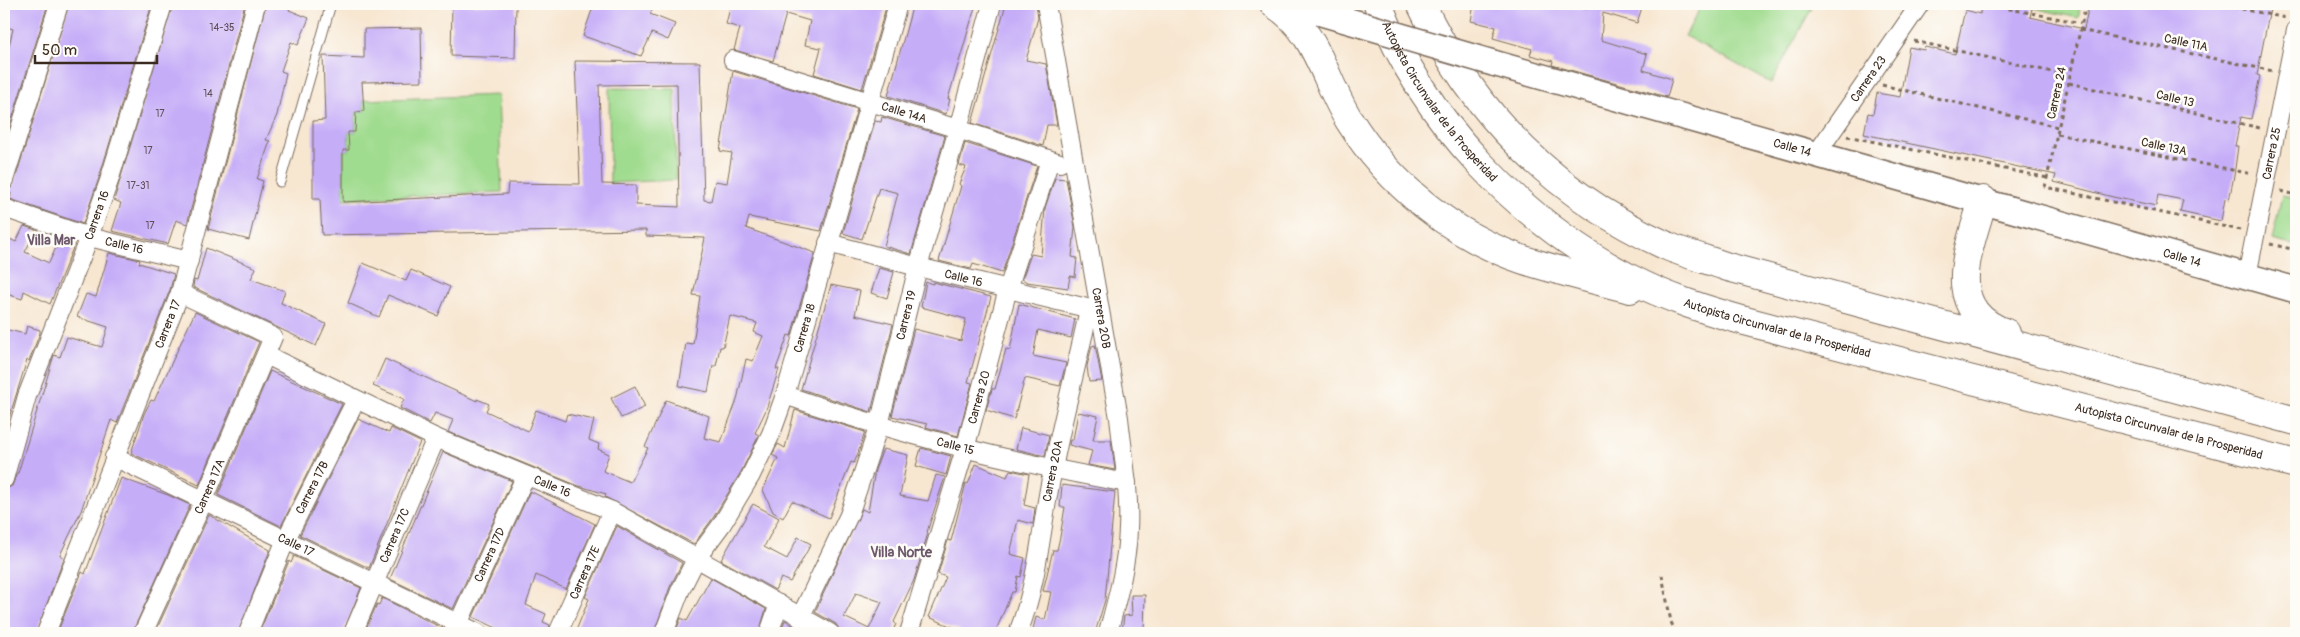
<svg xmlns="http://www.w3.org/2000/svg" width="2300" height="637" font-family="Pangolin,sans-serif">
<rect width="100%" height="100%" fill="#fdfcf7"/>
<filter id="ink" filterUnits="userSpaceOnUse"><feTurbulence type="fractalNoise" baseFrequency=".02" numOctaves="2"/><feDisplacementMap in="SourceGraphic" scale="10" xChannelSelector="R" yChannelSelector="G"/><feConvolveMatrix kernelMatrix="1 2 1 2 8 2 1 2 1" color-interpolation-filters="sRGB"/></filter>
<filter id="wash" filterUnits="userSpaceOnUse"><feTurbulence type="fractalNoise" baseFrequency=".0096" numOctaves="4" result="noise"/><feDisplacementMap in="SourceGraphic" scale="20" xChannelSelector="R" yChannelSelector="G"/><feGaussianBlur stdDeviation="1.12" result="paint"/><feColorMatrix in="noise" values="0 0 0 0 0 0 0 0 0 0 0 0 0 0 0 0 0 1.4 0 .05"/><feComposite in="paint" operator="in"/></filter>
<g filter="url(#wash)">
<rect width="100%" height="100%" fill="#f7e6d0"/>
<g fill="#a0dc8f" stroke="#6e8356">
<path d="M1702 4H1814L1771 83 1685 36Z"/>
<path d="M2035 4H2081L2078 18 2034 8Z"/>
<path d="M609 88 675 89 676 180 610 183Z"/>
<path d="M498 95 502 192 343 199V150H349L348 132H355L356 112 364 111 363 100Z"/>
<path d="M2282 195 2296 198V246L2272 240Z"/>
</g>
<g id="blocks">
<g fill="#c6adf8" fill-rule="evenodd">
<path d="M4 4H48L4 145V53L7 54 13 29 4 26Z"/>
<path d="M69 4H152L99 178 83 224 10 199 11 193 4 192 11 188 14 183Z"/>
<path d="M173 4H245L187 224 176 220 168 244 112 231 121 203 114 200Z"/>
<path d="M266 4H291L289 10 309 18 298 45 291 42 281 71 286 73 277 115 266 140 270 141 257 179 263 181 249 240 208 229Z"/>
<path d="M452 4 516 6 515 58 451 56Z"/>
<path d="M594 4H655L650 14 675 24 668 40 652 33 641 56 583 36Z"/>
<path d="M731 4H887L862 89 814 74 821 48 805 45 810 21 786 14 773 61 734 50 740 28 726 24Z"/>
<path d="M913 4H976L948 99H950L946 114 888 96Z"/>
<path d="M1006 4H1036L1038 18 1026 60 1046 64 1057 125H1047L1043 146 972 123Z"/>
<path d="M1474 4H1566L1565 7 1588 9 1583 7 1584 4H1643L1637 23 1603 13 1601 40 1647 54 1643 70 1672 79 1667 97 1552 65 1553 61 1530 55 1532 49 1493 38 1496 27 1471 21Z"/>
<path d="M1981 4H2033L2030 17 2084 29 2089 4H2271L2257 75 2260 76 2251 119 2241 117 2235 146H2238L2234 176 2229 200 2225 199 2221 221 2180 212 2183 200 2158 195 2156 206 2113 197 2054 182 2056 175 1864 134 1868 113 1873 114 1877 93 1900 97 1909 47 1924 50 1925 47 1955 54 1965 10 1980 14Z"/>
<path d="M421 28 422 81 362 82 364 111 356 112 355 132H348L349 150H343V202L507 194 508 183 580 184 575 61 700 62 704 200 711 201 715 181 727 183 732 153 720 151 733 71 857 109 821 231 749 217 746 228 815 253 791 336 788 335 776 369H779L766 410 755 433 759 435 741 472 713 518 694 544 605 497 606 494 576 485 448 432 453 420 435 413 430 423 400 408 404 399 373 386 385 359 477 401V399L489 404 486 411 528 431 536 410 565 421 567 414 594 420 589 440 599 444 598 449 609 454 603 471 630 482 648 448 645 447 666 400 709 416 704 438 721 442 737 400 746 359 753 361 763 336 754 332 757 323 730 316 723 347H720L716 366H713L708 392 679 386 686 343 693 344 700 296 693 295 705 238 646 236V230L322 235 320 199H313V121L325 120 323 56 364 58V29ZM677 84 679 207 636 205V185L602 184 599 85Z"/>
<path d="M882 117 945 136 911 254 884 246 898 193 879 188 862 239 843 233 875 121 881 122Z"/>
<path d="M965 143 1037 166 1002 273 973 264 971 269 939 261 961 186 959 184 966 167 959 165Z"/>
<path d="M1055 178 1066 179 1075 227 1072 257 1077 258 1075 277 1070 276 1068 288 1027 282 1022 279 1031 254 1041 256 1045 208Z"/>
<path d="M24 226 36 230 25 252 49 263 59 241 73 248 50 304 24 291 22 299 4 293V236L16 242Z"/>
<path d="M206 248 256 268 251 279 285 291 281 303 326 324 316 346 193 287 194 280 197 281Z"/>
<path d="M109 253 140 260 139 263 174 274 170 290 117 423 111 420 81 511 60 555 64 558 36 633H4L5 489 12 486 17 473H18L54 355 60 357 67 337 102 347 108 327 77 317 86 294 96 297Z"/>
<path d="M363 263 406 281 411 270 450 287 438 316 388 295 379 317 348 303Z"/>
<path d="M879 268 894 272 887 298 871 293Z"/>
<path d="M926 282 933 284V282L991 297 968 382 972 383 958 436 926 427 927 424 892 416 914 329 961 341 966 319 921 307Z"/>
<path d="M831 285 860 291 855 315 893 324 871 412 801 389Z"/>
<path d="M1019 304 1075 319 1071 338 1038 330 1033 356 1066 363 1060 386 1025 378 1014 419 986 410 992 389H995L1006 349 1010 350Z"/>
<path d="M195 312 259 342 199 485 131 453 144 414 151 400 154 401Z"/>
<path d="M27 326 40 330V333L29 361 27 360 4 434V329L25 334Z"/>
<path d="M1095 345 1102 381 1089 382 1087 366 1092 346Z"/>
<path d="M270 371 342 404 281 526 218 495Z"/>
<path d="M635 386 645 407 621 418 611 398Z"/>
<path d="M795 410 865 432 857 456 854 463 851 462 829 518 792 501 783 518 773 512 763 490 778 458 772 455 778 444 785 448Z"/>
<path d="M1078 412 1098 416 1093 440H1111L1115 470 1088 465 1092 451 1069 445 1070 440H1073Z"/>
<path d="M358 419 389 433 391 428 420 442 369 568 300 535Z"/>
<path d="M1021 428 1049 435 1045 456 1016 449Z"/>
<path d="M921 448 951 456 946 475 916 466Z"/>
<path d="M883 449 908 455 900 496 928 501 936 475 945 477 927 532 928 533 914 580 894 622 896 624 892 633H841L836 624 815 612 862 509 868 512 875 470ZM856 593 882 602 869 629 844 617Z"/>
<path d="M443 452 512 481 453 609 390 579Z"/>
<path d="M976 464 1007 477 1010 470 1029 474 1024 505 1035 508 1033 524 1018 520 1010 554 1025 558 1021 577 1018 576 1015 592H1012L995 633H966L929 617 946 577 938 574 948 540 951 541 966 483 968 484Z"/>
<path d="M121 478 168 495 190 505 132 633H57L82 572 85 574Z"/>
<path d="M1062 485 1115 492 1105 600 1095 633H1032L1036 617 1045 620 1051 592 1043 591 1053 550H1057L1060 537 1065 507H1060Z"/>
<path d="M530 491 595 524 566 589 536 575 526 605 546 614 543 622 550 625 548 633H507L473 617Z"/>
<path d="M753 504 779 518 764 547 787 559 798 537 811 544 790 582 781 578 775 590 721 560Z"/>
<path d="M209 515 270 550 238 633H155Z"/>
<path d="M617 526 682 563 670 587 654 633H575L589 599 585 597Z"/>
<path d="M294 556 361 588 343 633H259L289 561 291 563Z"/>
<path d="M711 578 766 609 759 633H675L681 618 687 621Z"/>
<path d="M1131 595H1145L1144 631H1122L1124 616 1132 615Z"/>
<path d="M382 598 444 629 443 633H364L377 604 379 605Z"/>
<path d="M785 620 795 627 809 633H780Z"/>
</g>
</g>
</g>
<g filter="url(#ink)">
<use href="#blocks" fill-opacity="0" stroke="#7d6c5c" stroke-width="1"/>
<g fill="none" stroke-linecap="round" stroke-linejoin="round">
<g stroke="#7d6c5c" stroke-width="11">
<path id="lane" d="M280 182 331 4"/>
</g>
<g stroke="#7d6c5c" stroke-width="20">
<g id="street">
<path id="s1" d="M1046 4 1119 418C1123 455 1130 492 1128 529 1127 564 1117 599 1108 633"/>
<path id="s2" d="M733 60 958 129 1060 163"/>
<path id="s3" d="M1817 153 1920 4"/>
<path d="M4 180 59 4"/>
<path id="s4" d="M4 208 89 237 189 261"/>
<path id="s5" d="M828 243 918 267 1099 311"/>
<path id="s6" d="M2247 276 2296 30"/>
<path id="s7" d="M266 355 436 438 612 511 830 633"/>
<path id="s8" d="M785 395C897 434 1011 462 1127 483"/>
<path id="s9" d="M114 457 478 633"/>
<path id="s10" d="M4 479 27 396 89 237 109 181 163 4"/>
<path id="s11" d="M800 618 849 515 879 425 918 267 958 129 992 4"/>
<path id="s12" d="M46 633 180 293 256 4"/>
<path id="s13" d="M143 633 204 500 273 337 180 293"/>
<path id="s14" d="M248 633 286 539 356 400"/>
<path id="s15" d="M353 633 436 438"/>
<path id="s16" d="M454 633 525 477"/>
<path id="s17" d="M558 633 612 511"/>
<path id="s18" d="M664 633 680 591 696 559 722 524 750 477 771 434 785 395 898 4"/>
<path d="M769 633 779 604"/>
<path id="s19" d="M909 633 965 449 1008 289 1050 160"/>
<path id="s20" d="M1018 633C1039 580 1041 524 1053 469 1063 415 1078 362 1089 309"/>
</g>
</g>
<g stroke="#7d6c5c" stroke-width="28">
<g id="secondary">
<path d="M1290 4 1363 25"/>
<path id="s21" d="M1493 63 2296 290"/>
</g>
</g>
<g stroke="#7d6c5c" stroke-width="30">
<g id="highway">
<path d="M1274 4C1317 30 1324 80 1349 120 1389 184 1452 236 1524 260 1559 271 1595 280 1630 289"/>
<path id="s22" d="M1378 4C1424 122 1519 220 1631 279 1667 298 1706 310 1745 321L2296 464"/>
<path d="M1421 4C1473 114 1556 196 1667 246 1686 254 1708 260 1728 267L2296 421"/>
<path d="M1983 200C1969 250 1941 309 2006 333"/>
</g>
</g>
<g stroke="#7d6c5c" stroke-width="3" stroke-dasharray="4 4" stroke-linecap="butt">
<path d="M1985 4 2081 23"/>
<path d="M2086 4 2045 187 2240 230"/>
<path d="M2218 4 2286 18"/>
<path d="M2080 30 2273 71"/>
<path d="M1914 41 2070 76"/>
<path d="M2069 83 2260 128"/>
<path d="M1882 85 2058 127"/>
<path d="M2057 134 2252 174"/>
<path d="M1847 136 2048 178"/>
<path d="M2281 191 2296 195"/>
<path d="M2270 244 2296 250"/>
<path d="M1662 575 1671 622 1676 633"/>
</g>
<use href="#lane" stroke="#fff" stroke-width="9"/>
<use href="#street" stroke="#fff" stroke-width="18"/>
<use href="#secondary" stroke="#fff" stroke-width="25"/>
<use href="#highway" stroke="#fff" stroke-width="28"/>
<g stroke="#7d6c5c" stroke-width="28" stroke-linecap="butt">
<path id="secondary-bridge" d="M1363 25 1493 63"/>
</g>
<use href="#secondary-bridge" stroke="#fff" stroke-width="25"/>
</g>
</g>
<g text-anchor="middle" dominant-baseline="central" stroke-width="5" stroke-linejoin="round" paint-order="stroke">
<g font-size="10" fill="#5e4b54">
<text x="222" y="28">14-35</text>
<text x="208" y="94">14</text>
<text x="160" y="114">17</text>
<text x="148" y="151">17</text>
<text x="138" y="186">17-31</text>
<text x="150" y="226">17</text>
</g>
<g font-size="12" fill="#3b2a1e" stroke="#fdfcf7">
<text transform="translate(2186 43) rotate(12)">Calle 11A</text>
<text stroke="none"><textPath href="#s3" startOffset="90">Carrera 23</textPath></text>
<text transform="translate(2057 93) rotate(-78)">Carrera 24</text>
<text transform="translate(2175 99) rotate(13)">Calle 13</text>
<text stroke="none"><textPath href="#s22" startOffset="116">Autopista Circunvalar de la Prosperidad</textPath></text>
<text stroke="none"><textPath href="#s2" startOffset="179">Calle 14A</textPath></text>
<text stroke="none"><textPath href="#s21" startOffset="311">Calle 14</textPath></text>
<text transform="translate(2164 147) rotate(12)">Calle 13A</text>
<text stroke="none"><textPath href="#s6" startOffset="125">Carrera 25</textPath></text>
<text stroke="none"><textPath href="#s10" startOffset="280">Carrera 16</textPath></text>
<text stroke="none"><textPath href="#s4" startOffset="126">Calle 16</textPath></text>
<text stroke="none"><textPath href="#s21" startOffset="716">Calle 14</textPath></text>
<text stroke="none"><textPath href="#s5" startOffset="140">Calle 16</textPath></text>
<text stroke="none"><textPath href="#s11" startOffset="322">Carrera 19</textPath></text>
<text stroke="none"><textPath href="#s1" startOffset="319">Carrera 20B</textPath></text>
<text stroke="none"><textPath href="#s12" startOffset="332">Carrera 17</textPath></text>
<text stroke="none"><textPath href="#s18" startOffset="338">Carrera 18</textPath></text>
<text stroke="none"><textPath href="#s22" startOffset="536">Autopista Circunvalar de la Prosperidad</textPath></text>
<text stroke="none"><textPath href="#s19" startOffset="246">Carrera 20</textPath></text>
<text stroke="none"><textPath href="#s22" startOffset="941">Autopista Circunvalar de la Prosperidad</textPath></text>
<text stroke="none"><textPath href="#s8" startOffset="178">Calle 15</textPath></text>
<text stroke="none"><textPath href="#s20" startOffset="166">Carrera 20A</textPath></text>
<text stroke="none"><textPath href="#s13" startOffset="161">Carrera 17A</textPath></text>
<text stroke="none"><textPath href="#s7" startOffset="315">Calle 16</textPath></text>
<text stroke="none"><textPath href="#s14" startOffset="159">Carrera 17B</textPath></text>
<text stroke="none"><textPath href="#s15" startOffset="106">Carrera 17C</textPath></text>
<text stroke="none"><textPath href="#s9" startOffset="202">Calle 17</textPath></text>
<text stroke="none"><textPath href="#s16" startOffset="86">Carrera 17D</textPath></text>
<text stroke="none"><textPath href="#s17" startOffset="66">Carrera 17E</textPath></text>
</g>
<g font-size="14" font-weight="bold" fill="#6c586a" stroke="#fdfcf7">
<text x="51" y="240">Villa Mar</text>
<text x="901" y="552">Villa Norte</text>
</g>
</g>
<rect width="2300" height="637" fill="none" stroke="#fdfcf7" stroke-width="20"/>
<path d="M35 55v8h122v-8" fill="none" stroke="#3b2a1e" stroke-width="2.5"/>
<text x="42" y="55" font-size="15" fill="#3b2a1e" stroke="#fdfcf7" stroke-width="4" paint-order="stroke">50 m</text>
</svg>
